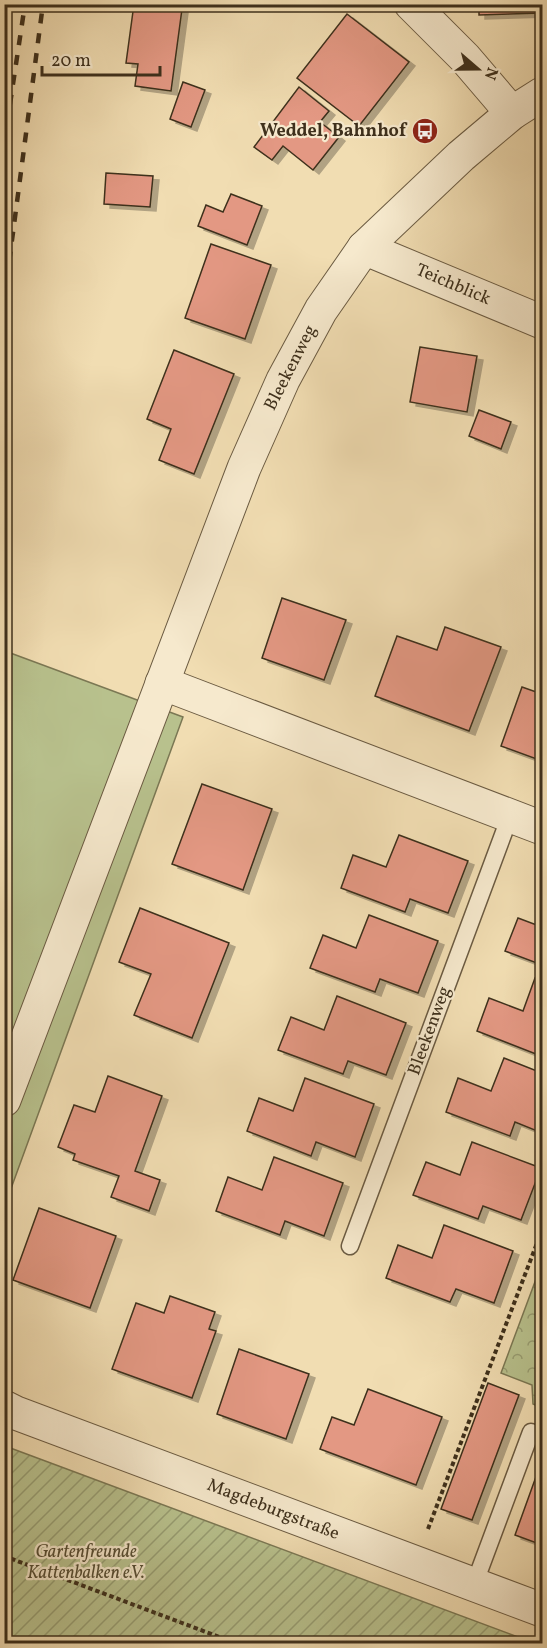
<svg xmlns="http://www.w3.org/2000/svg" width="547" height="1648" font-family="Vollkorn,serif">
<defs>
<pattern id="forest-crowns" width="20" height="18" patternUnits="userSpaceOnUse" patternTransform="scale(1.5)"><rect width="20" height="18" fill="#b8c18d"/><path d="M2 6a3 3 0 1 1 6 0M12 15a3 3 0 1 1 6 0" fill="none" stroke="#979d72"/></pattern>
<pattern id="garden-furrows" width="10" height="10" patternUnits="userSpaceOnUse" patternTransform="scale(1.5)"><rect width="10" height="10" fill="#b8c18d"/><path d="M-1 1l2-2M0 10L10 0M9 11l2-2" fill="none" stroke="#979d72"/></pattern>
<filter id="shadow"><feDropShadow dx="6" dy="4" stdDeviation="0" flood-color="#0004"/></filter>
</defs>
<rect width="100%" height="100%" fill="#f1ddb2"/>
<filter id="stains"><feTurbulence type="fractalNoise" baseFrequency=".00333" numOctaves="4"/><feColorMatrix values="0 0 0 0 .2 0 0 0 0 .09 0 0 0 0 .02 0 0 0 .5 -.17"/></filter>
<radialGradient id="worn" r=".72"><stop offset=".6" stop-color="#630" stop-opacity="0"/><stop offset="1" stop-color="#630" stop-opacity=".3"/></radialGradient>
<path fill="#b8c18d" stroke="#7b7854" stroke-width="1.5" d="M5 651 183 717 5 1205Z"/>
<path fill="url(#forest-crowns)" stroke="#7b7854" stroke-width="1.5" d="M542 1263V1408L533 1404 532 1385 501 1373Z"/>
<path fill="url(#garden-furrows)" stroke="#7b7854" stroke-width="1.5" d="M5 1446 534 1643H5Z"/>
<g fill="#e39883" stroke="#3e301c" stroke-width="1.5" filter="url(#shadow)">
<path d="M134 4 182 9 171 91 135 86 138 64 126 63Z"/>
<path d="M479 4H542V13L479 15Z"/>
<path d="M347 14 409 62 359 126 297 78Z"/>
<path d="M183 82 205 90 191 127 170 119Z"/>
<path d="M299 87 329 111 320 122 339 137 313 170 283 146 272 160 254 147Z"/>
<path d="M106 173 153 176 150 207 104 204Z"/>
<path d="M231 194 262 206 247 245 198 226 206 205 223 212Z"/>
<path d="M211 244 271 265 245 339 185 318Z"/>
<path d="M420 347 477 356 467 412 410 402Z"/>
<path d="M174 350 234 374 194 474 159 460 171 429 147 419Z"/>
<path d="M479 410 511 422 501 449 469 436Z"/>
<path d="M282 598 346 620 324 680 262 658Z"/>
<path d="M445 627 501 647 469 731 375 696 397 636 437 650Z"/>
<path d="M522 687 542 694V761L501 746Z"/>
<path d="M202 784 272 809 243 890 172 864Z"/>
<path d="M399 835 468 861 448 913 410 899 405 912 341 888 353 855 386 867Z"/>
<path d="M140 908 229 943 192 1038 134 1015 151 974 119 962Z"/>
<path d="M369 915 438 941 418 993 380 979 375 992 310 968 323 935 356 948Z"/>
<path d="M518 918 542 927V965L505 951Z"/>
<path d="M535 978 542 981V1052L541 1056 477 1031 489 998 523 1011Z"/>
<path d="M337 996 406 1023 386 1075 348 1061 343 1074 278 1050 291 1017 324 1030Z"/>
<path d="M504 1058 542 1073V1133L515 1122 510 1136 446 1112 458 1078 491 1091Z"/>
<path d="M108 1076 162 1096 135 1171 160 1180 149 1211 111 1197 119 1176 73 1160 75 1154 58 1147 74 1105 95 1112Z"/>
<path d="M305 1078 374 1104 355 1157 316 1142 311 1156 247 1131 259 1098 293 1111Z"/>
<path d="M472 1142 541 1168 521 1220 483 1206 478 1219 413 1195 426 1162 460 1175Z"/>
<path d="M274 1157 343 1183 324 1236 285 1221 280 1235 216 1211 228 1177 262 1190Z"/>
<path d="M39 1208 116 1236 90 1308 13 1280Z"/>
<path d="M444 1225 513 1251 494 1303 456 1289 450 1302 386 1278 398 1245 432 1258Z"/>
<path d="M170 1296 215 1312 209 1329 216 1331 192 1398 112 1369 136 1303 164 1313Z"/>
<path d="M239 1349 309 1374 286 1439 217 1414Z"/>
<path d="M488 1383 519 1395 472 1520 441 1509Z"/>
<path d="M368 1389 442 1417 416 1485 320 1449 332 1417 354 1425Z"/>
<path d="M542 1460V1545L515 1535Z"/>
</g>
<g fill="none" stroke-linecap="round" stroke-linejoin="round">
<g stroke="#6b5b42" stroke-width="19">
<g id="service">
<path d="M350 1246 510 816"/>
<path d="M474 1585 531 1432"/>
</g>
</g>
<g stroke="#6b5b42" stroke-width="35">
<g id="minor">
<path d="M411 4 465 58 512 113"/>
<path d="M364 248 542 322"/>
<path d="M162 683 542 828"/>
<path d="M4 1100 244 468 283 380 321 310 364 248 461 156 512 113 542 94"/>
<path d="M4 1407 16 1413 542 1610"/>
</g>
</g>
<g stroke="#3e301c" stroke-width="4" stroke-dasharray="4.5 3" stroke-linecap="butt">
<path d="M428 1529 542 1230"/>
<path d="M4 1556 238 1644"/>
</g>
<use href="#service" stroke="#f6e9cd" stroke-width="16"/>
<use href="#minor" stroke="#f6e9cd" stroke-width="33"/>
<g stroke="#3e301c" stroke-width="4.5" stroke-dasharray="10 10" stroke-linecap="butt">
<path d="M4 144 25 4"/>
<path d="M4 301 43 4"/>
</g>
</g>
<defs>
<g id="bus-disc" transform="scale(1.35)"><circle r="9.5" fill="#8f2418" stroke="#f6e9cd"/><path d="M-5-6H5V4H4V6H2V4H-2V6H-4V4H-5ZM-3.5-4V0h7V-4ZM-3.5 1.2v1.5H-2V1.2ZM2 1.2v1.5H3.5V1.2Z" fill="#fff"/></g>
</defs>
<g fill-rule="evenodd">
<use href="#bus-disc" x="425" y="131"/>
</g>
<g text-anchor="middle" dominant-baseline="central" stroke-width="4.5" stroke-linejoin="round" paint-order="stroke">
<g font-size="18" font-weight="bold" fill="#3e301c" stroke="#f6e9cd" text-anchor="end">
<text x="406" y="131">Weddel, Bahnhof</text>
</g>
<g font-size="18" fill="#3e301c" stroke="#f6e9cd">
<text transform="translate(453 285) rotate(23)">Teichblick</text>
<text transform="translate(291 368) rotate(-63)">Bleekenweg</text>
<text transform="translate(430 1031) rotate(-70)">Bleekenweg</text>
<text transform="translate(273 1510) rotate(21)">Magdeburgstraße</text>
</g>
<g font-size="18" font-style="italic" fill="#564d33" stroke="#f6e9cd">
<text x="86" y="1552">Gartenfreunde<tspan x="86" dy="21">Kattenbalken e.V.</tspan></text>
</g>
</g>
<rect width="547" height="1648" fill="none" stroke="#f1ddb2" stroke-width="24"/>
<rect x="6" y="6" width="535" height="1636" fill="none" stroke="#3e301c" stroke-width="3"/>
<rect x="12" y="12" width="523" height="1624" fill="none" stroke="#3e301c" stroke-width="1.5"/>
<g transform="translate(478 69) rotate(110)" stroke="#f6e9cd" stroke-width="4.5" paint-order="stroke">
<path d="M0-4.5L10 22L0 15L-10 22Z" fill="#3e301c"/>
<text y="-9" font-size="16" font-weight="bold" text-anchor="middle" fill="#3e301c">N</text>
</g>
<path d="M42 66v9h118v-9" fill="none" stroke="#3e301c" stroke-width="3"/>
<text x="51" y="66" font-size="18" fill="#3e301c" stroke="#f6e9cd" stroke-width="4.5" paint-order="stroke">20 m</text>
<rect width="100%" height="100%" filter="url(#stains)"/>
<rect width="100%" height="100%" fill="url(#worn)"/>
</svg>
